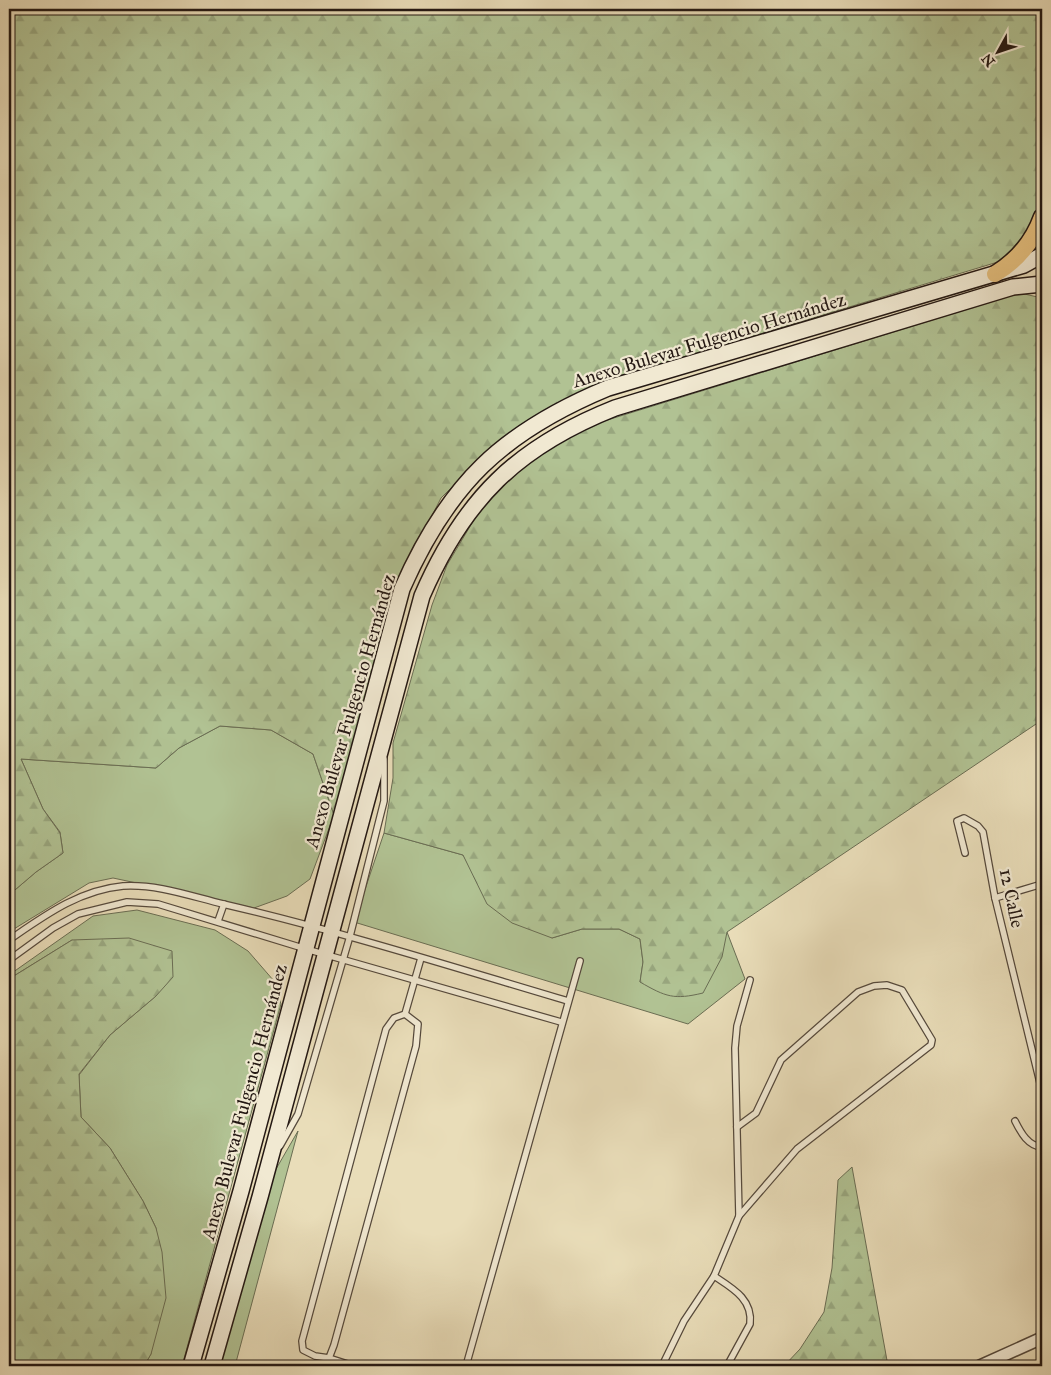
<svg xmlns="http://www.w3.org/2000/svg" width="1051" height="1375" font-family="'IM FELL Great Primer',serif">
<defs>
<pattern id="forest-firs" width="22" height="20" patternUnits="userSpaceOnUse" patternTransform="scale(1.25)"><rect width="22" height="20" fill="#b1c293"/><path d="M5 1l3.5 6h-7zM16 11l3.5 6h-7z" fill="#98a67e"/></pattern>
</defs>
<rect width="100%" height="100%" fill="#e9ddb9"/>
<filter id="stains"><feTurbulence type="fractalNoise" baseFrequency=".004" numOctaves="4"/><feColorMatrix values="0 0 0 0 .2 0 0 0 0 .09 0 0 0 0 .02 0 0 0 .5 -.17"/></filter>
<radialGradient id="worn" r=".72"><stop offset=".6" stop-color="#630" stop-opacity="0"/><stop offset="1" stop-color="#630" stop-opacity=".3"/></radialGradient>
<g fill="#b1c293" stroke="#6a6d53">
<path d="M220 726 271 730 313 754 334 815 310 879 287 896 254 908 113 878 89 883 9 932V895L36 872 63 853 60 832 43 809 21 759 156 768 179 748Z"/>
<path d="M384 833 463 855 473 872 552 938 582 929H619L640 939 643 962 640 982 727 932 745 979 688 1024 354 922Z"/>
<path d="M137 910 215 930 248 951 274 981 281 1004 182 1366H144L151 1354 156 1228 143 1201 110 1148 81 1117 79 1075 110 1035 156 996 72 940 9 979V975L93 916Z"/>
<path d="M298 1131 235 1366H219L272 1176Z"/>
</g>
<g fill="url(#forest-firs)" stroke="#6a6d53">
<path d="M9 9H1042V89L1038 108 1040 173 1037 217 1011 258 704 351 592 388 545 412 494 445 441 498 400 579 334 815 313 754 271 730 220 726 179 748 156 768 21 759 43 809 60 833 63 853 36 872 9 895Z"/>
<path d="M1020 293 1042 298V720L727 932 722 957 703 993C674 1000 666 997 640 982L643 962 640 939 619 929H582L552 938 512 923 487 904 463 855 384 833 393 778V743L432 605 447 565 475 518 508 477 552 443 604 421Z"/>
<path d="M129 938 172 951 173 977 156 996 110 1035 79 1074 81 1117 110 1148 143 1201 156 1228 162 1252 166 1298 151 1354 144 1366H9V979L72 940Z"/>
<path d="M852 1167 888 1366H784L800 1349 824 1312 832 1268 838 1180Z"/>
</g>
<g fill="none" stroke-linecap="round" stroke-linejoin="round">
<g stroke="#55493c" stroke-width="8">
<g id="lane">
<path d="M1042 744V746"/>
<path d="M965 853 957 821 964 818 978 826 983 832 995 898 1042 1091"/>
<path d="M995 898 1042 884"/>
<path d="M218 921 224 904"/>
<path d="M9 940C44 916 79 890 123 886 158 884 190 896 223 904 339 931 453 967 568 1001"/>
<path d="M9 960 53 928 78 914 127 902 158 904 306 949 561 1022"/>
<path d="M405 1014 418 1024 416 1046 334 1345 329 1358 315 1356 303 1350 302 1341 386 1029 394 1018 405 1014 421 958"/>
<path d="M1015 1121C1021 1133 1028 1146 1042 1147"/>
<path d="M737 1127 756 1113 781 1060 858 992 874 986 887 985 902 990 932 1040 931 1045 797 1149 739 1216"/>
<path d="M280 1146 298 1114 350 936 384 801V759"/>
<path d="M714 1276C732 1288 753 1299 750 1324L727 1366"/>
<path d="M329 1358 354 1366"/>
<path d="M466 1366 580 961"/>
<path d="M662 1366 684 1321 714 1276 739 1216 735 1048 737 1026 750 980"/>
</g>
</g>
<g stroke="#55493c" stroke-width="14">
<path id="street" d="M980 1366 1042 1338"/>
</g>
<g stroke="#241813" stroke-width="18">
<g id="secondary">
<path d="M191 1366 241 1191 402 589C448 484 502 432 608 388L1024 265 1042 255"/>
<path d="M212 1366 260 1197 422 596C464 499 517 447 615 408L1013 287 1042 284"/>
</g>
</g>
<g stroke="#241813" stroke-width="19">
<path id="primary" d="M995 274C1018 260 1033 242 1042 217"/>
</g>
<use href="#lane" stroke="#f1e9d2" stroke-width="5.5"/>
<use href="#street" stroke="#f1e9d2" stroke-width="11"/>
<use href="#secondary" stroke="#f1e9d2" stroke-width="15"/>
<use href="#primary" stroke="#e4be7c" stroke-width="16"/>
</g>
<g text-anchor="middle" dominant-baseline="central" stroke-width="4.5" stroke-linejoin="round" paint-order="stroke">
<g font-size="19" fill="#241813" stroke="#f1e9d2">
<text transform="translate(709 340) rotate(-17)">Anexo Bulevar Fulgencio Hernández</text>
<text transform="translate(350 711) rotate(-74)">Anexo Bulevar Fulgencio Hernández</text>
<text transform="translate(1012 898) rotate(78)">12 Calle</text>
<text transform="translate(244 1102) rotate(-75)">Anexo Bulevar Fulgencio Hernández</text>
</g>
</g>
<rect width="1051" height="1375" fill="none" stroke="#e9ddb9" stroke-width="30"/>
<rect x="10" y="10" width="1031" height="1355" fill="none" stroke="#241813" stroke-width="2.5"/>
<rect x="15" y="15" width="1021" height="1345" fill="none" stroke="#241813"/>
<g transform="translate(998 52) rotate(230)" stroke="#f1e9d2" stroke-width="4" paint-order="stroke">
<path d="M0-4L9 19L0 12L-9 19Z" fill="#241813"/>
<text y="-8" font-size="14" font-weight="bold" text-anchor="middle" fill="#241813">N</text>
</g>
<rect width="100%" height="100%" filter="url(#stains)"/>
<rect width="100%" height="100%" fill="url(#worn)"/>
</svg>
